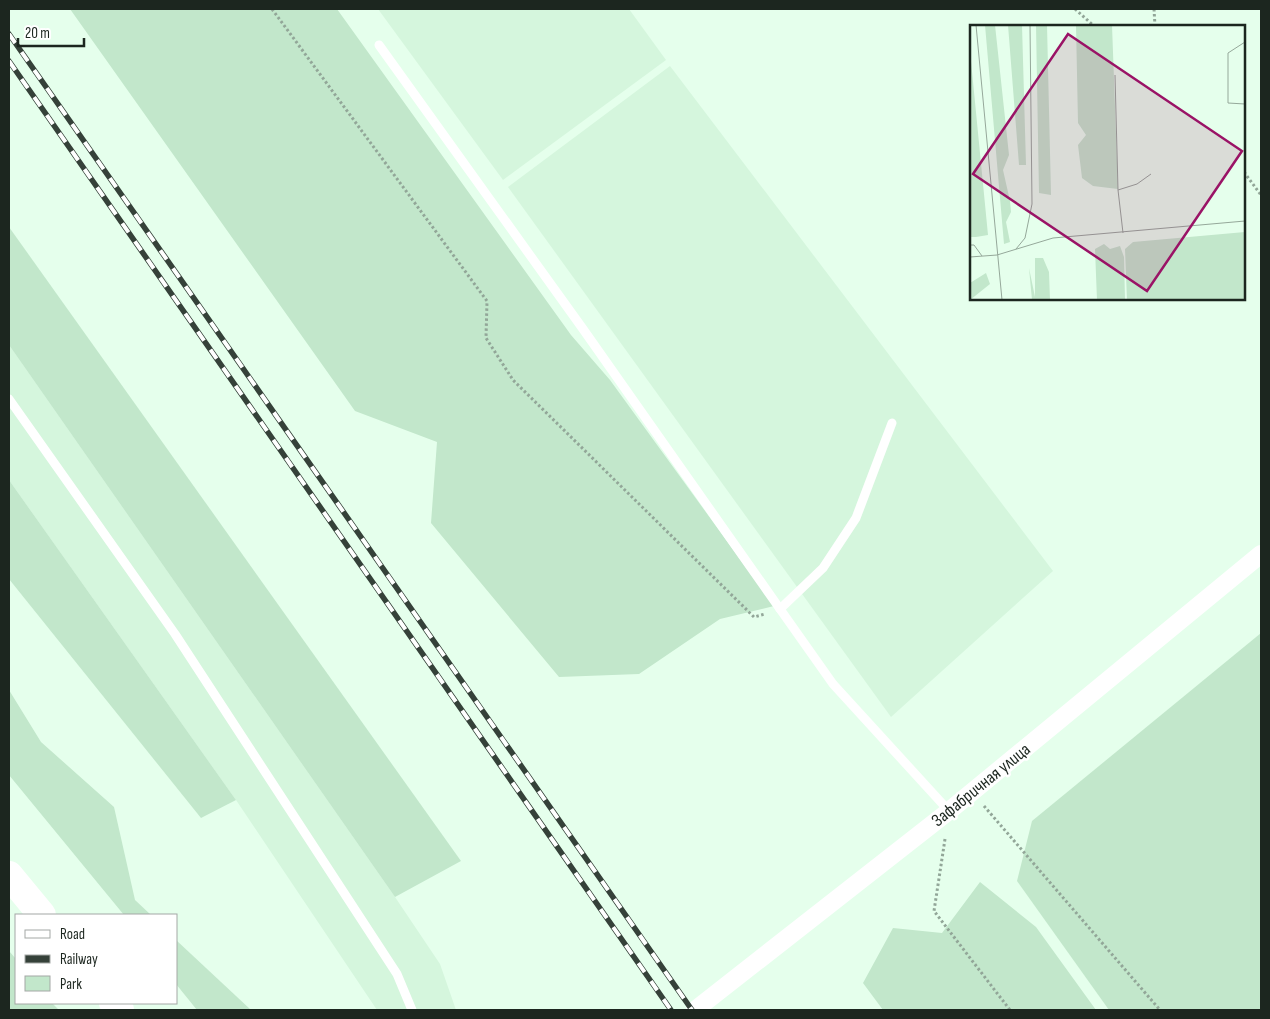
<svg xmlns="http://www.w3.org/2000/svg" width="1270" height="1019" font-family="'Sofia Sans Condensed',sans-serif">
<rect width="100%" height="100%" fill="#e5ffec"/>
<g fill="#d5f6dd">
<path d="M378 9H629L666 60 503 180Z"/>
<path d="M670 66 1053 571 891 717 508 187Z"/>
<path d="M9 345 395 897 440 964 456 1010H377L236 800 9 480Z"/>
</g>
<g fill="#c2e7cb">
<path d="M70 9H337L571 335 610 380 774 606 720 619 639 674 559 677 431 523 437 442 355 411Z"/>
<path d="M9 227 461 861 395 897 9 345Z"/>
<path d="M9 480 236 800 201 818 9 579Z"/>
<path d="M1261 633V1010H1109L1017 881 1032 821Z"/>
<path d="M9 690 41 742 114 807 135 900 151 915H124L9 775Z"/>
<path d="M980 882 1036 927 1096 1010H883L863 983 893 928 942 933Z"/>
<path d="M176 940 251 1010H197L176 984Z"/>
<path d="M9 951 16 959V1003H52L59 1010H9Z"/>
</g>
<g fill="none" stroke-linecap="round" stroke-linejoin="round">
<g stroke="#92a698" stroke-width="3" stroke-dasharray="2.5 2.5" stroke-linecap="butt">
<path d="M272 9 487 301 486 338 513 380 754 617 765 614"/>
<path d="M1075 9 1094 26"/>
<path d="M1154 9 1155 26"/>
<path d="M1244 172 1261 195"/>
<path d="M984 806 1160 1010"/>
<path d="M945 839 934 911 1010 1010"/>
</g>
<g stroke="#fff" stroke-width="9">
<path d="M379 45 583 329 780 609"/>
<path d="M9 399 175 634 397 974 412 1010"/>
<path d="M892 423 856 518 823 568 780 609 833 684 949 811"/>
</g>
<path stroke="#fff" stroke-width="18" d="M695 1010 949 811 1261 554"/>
<g stroke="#fff" stroke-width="28">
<path d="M9 875 42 915"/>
<path d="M113 1003 120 1010"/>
</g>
<g stroke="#354139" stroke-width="5.5">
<g id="rail">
<path d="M9 34 692 1010"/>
<path d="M9 61 671 1010"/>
</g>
</g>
<use href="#rail" stroke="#fff" stroke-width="4" stroke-dasharray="11" stroke-linecap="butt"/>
</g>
<g text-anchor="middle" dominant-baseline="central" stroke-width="5" stroke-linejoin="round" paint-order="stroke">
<g font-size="18" fill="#1c261f" stroke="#fff">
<text transform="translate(981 785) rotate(-39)">Зафабричная улица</text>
</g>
</g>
<g transform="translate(970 25)">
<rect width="275" height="275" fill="#e5ffec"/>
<path d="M15 0H25L39 130 33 145 40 176 41 187 36 197 40 217 34 219ZM38 0H52L56 140H49ZM66 0H77L81 170 69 168ZM106 0H142L148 164 123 161 112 153 108 120 116 110 108 98ZM0 26 18 210 6 212H0ZM275 207V275H157L155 224 163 217ZM134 219 140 224 150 221 154 232 155 275H127L125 224ZM65 233H73L79 247 80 275H62L59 243 65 272ZM16 248 20 259 0 275V258Z" fill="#c2e7cb"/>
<path fill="none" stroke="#95a89a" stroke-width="1" d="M6 0 32 275M275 17 258 28V78L275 79M145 50 148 165M153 208 148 165 167 159 181 149M0 220H4L12 231M46 224 55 213 62 179 60 0M0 232 27 230 83 213 275 196"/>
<path fill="#9a1366" fill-opacity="0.15" stroke="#9a1366" stroke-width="2.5" d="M98 9 272 126 177 266 3 149Z"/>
<rect width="275" height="275" fill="none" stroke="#1c261f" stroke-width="2.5"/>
</g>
<rect width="1270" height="1019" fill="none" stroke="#1c261f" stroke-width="20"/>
<rect x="15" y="914" width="162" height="90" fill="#ffffff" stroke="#a4a8a5"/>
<rect x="25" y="930" width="25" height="8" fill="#ffffff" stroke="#a4a8a5"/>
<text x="60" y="939" font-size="15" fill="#1c261f">Road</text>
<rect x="25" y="955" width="25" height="8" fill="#354139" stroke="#a4a8a5"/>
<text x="60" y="964" font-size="15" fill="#1c261f">Railway</text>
<rect x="25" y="976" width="25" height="15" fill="#c2e7cb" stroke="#a4a8a5"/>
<text x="60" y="989" font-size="15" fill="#1c261f">Park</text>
<path d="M18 38v8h66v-8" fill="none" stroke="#1c261f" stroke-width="2.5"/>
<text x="25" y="38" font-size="15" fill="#1c261f" stroke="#ffffff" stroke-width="4" paint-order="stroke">20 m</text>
</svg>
